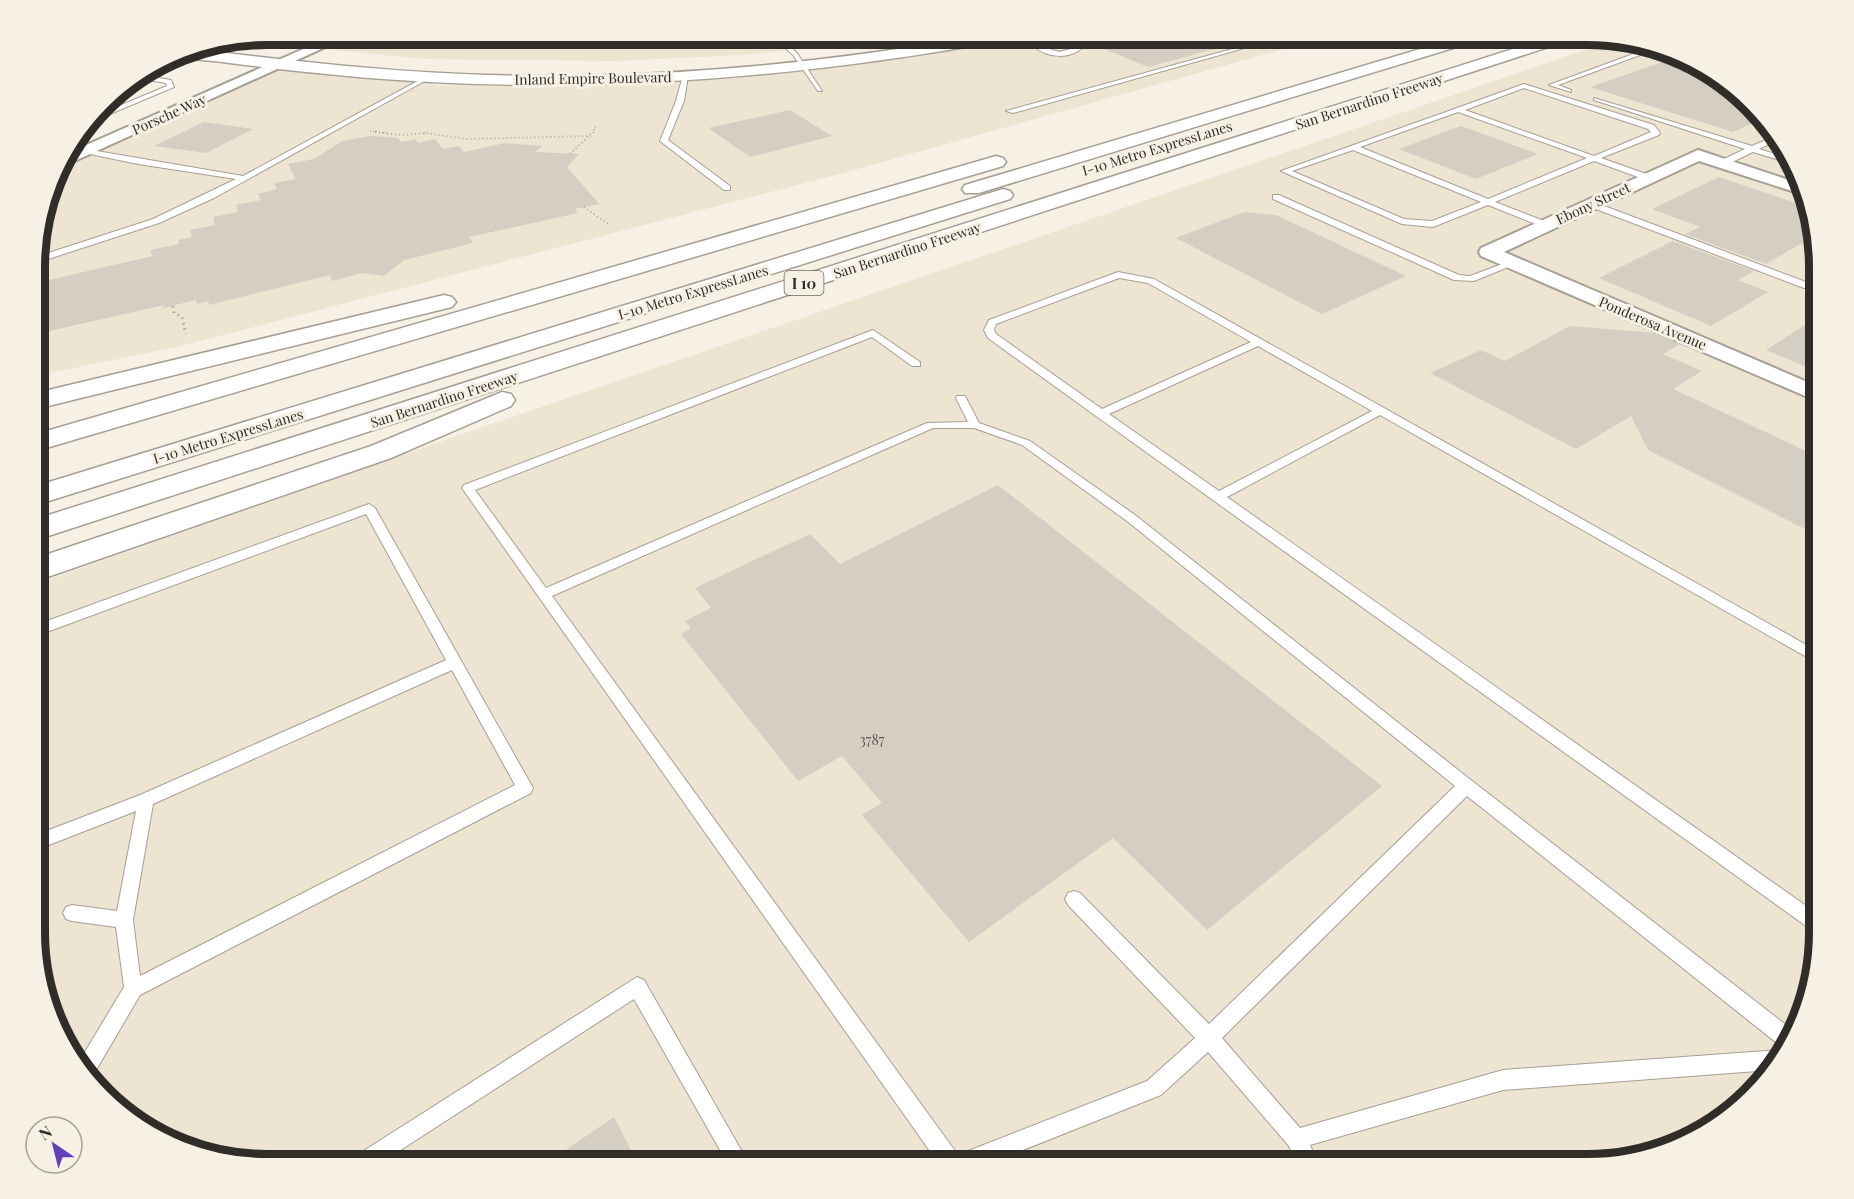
<svg xmlns="http://www.w3.org/2000/svg" width="1854" height="1199" font-family="'Playfair Display',serif">
<rect width="100%" height="100%" fill="#f7f0e4"/>
<g fill="#eee4d2">
<path d="M366 35H902L844 44 743 55 615 61 425 59 333 50Z"/>
<path d="M1024 35H1306L1308 42 847 172 181 346 36 376V237L58 166 276 69 446 86 729 79 835 68 987 44Z"/>
<path d="M1617 39 1662 47 1717 74 1789 151 1819 252V947L1807 1007 1780 1062 1703 1134 1602 1164H266L192 1152 137 1125 66 1049 36 962V584L445 440Z"/>
</g>
<g fill="#d5cec3">
<path d="M1236 34 1237 43 1148 67 1070 35Z"/>
<path d="M1680 56 1717 74 1760 120 1733 132 1590 87Z"/>
<path d="M790 110 832 136 750 157 708 128Z"/>
<path d="M204 122 253 129 206 153 154 146Z"/>
<path d="M1461 126 1538 154 1476 179 1399 149Z"/>
<path d="M370 136 398 138 401 142 415 139 418 143 435 139 443 149 459 146 464 152 505 143 542 146 535 152 579 154 567 167 599 204 575 209 578 213 469 237 473 243 404 260 384 276 362 273 332 281 330 275 209 305 208 301 197 304 196 300 163 308 164 305 36 334V283L153 256 150 250 179 244 178 240 192 237 190 230 215 225 213 217 238 212 236 205 261 200 258 194 277 189 274 183 296 179 288 164 314 159 342 141Z"/>
<path d="M1719 177 1805 206 1814 236 1766 264 1685 234 1700 227 1652 209Z"/>
<path d="M1244 212 1276 215 1406 276 1322 314 1176 238Z"/>
<path d="M1673 241 1754 271 1738 280 1768 292 1711 326 1599 278Z"/>
<path d="M1819 316V372L1766 350Z"/>
<path d="M1570 326 1655 333 1680 344 1663 354 1702 371 1673 389 1819 457V536L1648 450 1631 416 1576 449 1430 373 1481 350 1505 361Z"/>
<path d="M998 485 1382 786 1207 930 1113 838 969 942 862 815 882 803 842 756 798 781 681 634 691 628 685 621 711 608 695 588 810 534 840 564Z"/>
<path d="M614 1117 638 1164H545Z"/>
</g>
<g fill="none" stroke-linecap="round" stroke-linejoin="round">
<g stroke="#a69f94" stroke-width="2">
<g id="lane">
<path d="M771 35H777L797 53 822 91H818L793 55Z"/>
<path d="M1059 38 1077 43 1082 48C1070 59 1049 58 1036 48L1040 41ZM1059 42 1075 48 1059 52 1043 47 1044 44Z"/>
<path d="M1655 46 1662 47 1558 85 1571 90V92L1549 85Z"/>
<path d="M1236 48 1241 49 1013 113 1006 111Z"/>
<path d="M141 75 171 80 174 87 91 122 95 116 167 86 166 83 136 78Z"/>
<path d="M683 75 688 76 684 101 668 140 730 186V190H724L660 141 676 101Z"/>
<path d="M425 77 430 78 214 198 159 223 36 263V257L153 219 236 179 138 164 85 153V149L243 176Z"/>
<path d="M1524 84 1654 125 1660 133 1659 135 1601 158 1652 176V180H1646L1594 161 1495 202 1549 223V227H1543L1488 205 1433 227 1402 224 1281 171ZM1524 88 1648 129 1651 132 1594 156 1465 110ZM1458 112 1587 158 1488 199 1360 147ZM1353 150 1481 202 1432 221 1404 219 1292 171Z"/>
<path d="M1594 98 1752 146 1775 136 1778 140 1759 149 1791 159 1793 164 1753 152 1726 165H1720V161L1745 149 1594 100Z"/>
<path d="M1273 195H1279L1459 275 1470 276 1513 260 1518 263 1474 281 1454 280 1273 199Z"/>
<path d="M1591 201 1806 282 1819 276V283L1810 288H1804L1588 206 1587 204Z"/>
<path d="M1118 272 1154 279 1819 652V664L1380 415 1227 497 1819 915V933L1813 931 1096 416 988 338 984 330 989 320ZM1119 278 1148 283 1251 342 1102 409 996 334 994 330 996 324ZM1258 346 1372 411 1219 491 1109 414Z"/>
<path d="M873 330 920 362V366H912L872 337 475 490 546 588 927 423 968 422 956 398 957 396H965L979 423 1030 441 1135 515 1467 777 1795 1032 1786 1049 1783 1048 1467 796 1222 1038 1300 1128 1503 1070 1781 1050 1785 1052 1780 1062 1771 1070 1503 1090 1310 1145 1318 1164H1297L1289 1146 1208 1052 1161 1095 988 1164H939L462 488 464 485ZM933 428H974L1022 445 1127 521 1455 786 1209 1024 1080 893 1074 891 1068 893 1065 899 1068 905 1195 1038 1147 1081 958 1155 552 596Z"/>
<path d="M369 504 375 508 533 788 531 793 140 995 92 1077 79 1062 124 987 116 927 72 921 66 919 63 913 66 907 72 905 117 911 136 811 36 850V835L140 795 446 660 366 514 36 636V625ZM452 670 515 785 140 976 133 920 153 804Z"/>
<path d="M637 977 644 980 749 1164H728L634 999 379 1164H351L354 1157Z"/>
</g>
</g>
<g stroke="#a69f94" stroke-width="4">
<g id="street">
<path d="M335 35H352L57 169 66 154Z"/>
<path d="M1698 150 1798 183 1801 194 1699 161 1504 252 1819 387V402L1481 256 1479 252 1481 248Z"/>
</g>
</g>
<g stroke="#a69f94" stroke-width="3">
<path id="secondary" d="M984 35H1014L1006 40C778 82 548 98 317 73 285 70 254 66 222 62 206 60 189 60 173 55L193 49C291 61 389 72 487 75 654 80 820 64 984 35Z"/>
</g>
<g stroke="#a69f94" stroke-width="3">
<g id="highway">
<path d="M1467 35H1489L1486 38 979 193H965L962 189 965 185Z"/>
<path d="M1557 35H1579L1576 38 36 540V519Z"/>
<path d="M996 156 1003 158 1006 162 1003 166 36 451V434Z"/>
<path d="M1003 189 1010 191 1013 195 1010 199 36 505V486Z"/>
<path d="M444 295 452 297 456 302 452 307 36 409V393Z"/>
<path d="M502 392 511 394 515 400 511 406 391 458 36 581V558L371 446Z"/>
</g>
</g>
<g stroke="#ada79e" stroke-width="1.5" stroke-dasharray="1 2" stroke-linecap="butt">
<path d="M594 35 598 37 613 35"/>
<path d="M370 131 387 133"/>
<path d="M424 133H427"/>
<path d="M593 133 596 125"/>
</g>
<g stroke="#ada79e" stroke-width="2" stroke-dasharray="1 3" stroke-linecap="butt">
<path d="M375 132 402 135 426 133 466 139 591 136"/>
<path d="M570 154 593 132"/>
<path d="M584 207 608 224"/>
</g>
<path stroke="#ada79e" stroke-width="3" stroke-dasharray="1.5 4" stroke-linecap="butt" d="M173 306 174 313 182 317 186 334"/>
<use href="#lane" fill="#fff" fill-rule="evenodd"/>
<use href="#street" fill="#fff" fill-rule="evenodd"/>
<use href="#secondary" fill="#fff" fill-rule="evenodd"/>
<use href="#highway" fill="#fff" fill-rule="evenodd"/>
</g>
<g text-anchor="middle" dominant-baseline="central" stroke-width="6" stroke-linejoin="round" paint-order="stroke">
<g font-size="14" fill="#302d29" stroke="#f7f0e4">
<text transform="translate(593 78) rotate(-1)">Inland Empire Boulevard</text>
<text transform="translate(1369 101) rotate(-18)">San Bernardino Freeway</text>
<text transform="translate(169 114) rotate(-24)">Porsche Way</text>
<text transform="translate(1157 148) rotate(-17)">I-10 Metro ExpressLanes</text>
<text transform="translate(1593 203) rotate(-25)">Ebony Street</text>
<text transform="translate(907 250) rotate(-18)">San Bernardino Freeway</text>
<text transform="translate(693 292) rotate(-17)">I-10 Metro ExpressLanes</text>
<text transform="translate(1653 323) rotate(23)">Ponderosa Avenue</text>
<text transform="translate(444 399) rotate(-18)">San Bernardino Freeway</text>
<text transform="translate(228 436) rotate(-17)">I-10 Metro ExpressLanes</text>
</g>
<g font-size="14" fill="#595550">
<text x="872" y="739">3787</text>
</g>
<rect fill="#f7f0e4" stroke="#6c6861" stroke-width="1.5" x="784.5" y="271" width="39" height="24" rx="4.5"/>
<g font-size="15" font-weight="bold" fill="#302d29">
<text x="804" y="283">I 10</text>
</g>
</g>
<path d="M0 0H1854V1199H0ZM267 45H1587A222 222 0 0 1 1809 267V932A222 222 0 0 1 1587 1154H267A222 222 0 0 1 45 932V267A222 222 0 0 1 267 45Z" fill="#f7f0e4" fill-rule="evenodd"/>
<path fill="none" stroke="#302d29" stroke-width="8" d="M267 45H1587A222 222 0 0 1 1809 267V932A222 222 0 0 1 1587 1154H267A222 222 0 0 1 45 932V267A222 222 0 0 1 267 45Z"/>
<g transform="translate(54 1145) rotate(325)"><circle r="28" fill="#f7f0e4" stroke="#a7a299" stroke-width="1.5"/>
<path d="M0-4.5L10 22L0 15L-10 22Z" fill="#6340b8"/>
<text y="-9" font-size="16" font-weight="bold" text-anchor="middle" fill="#302d29">N</text>
</g>
</svg>
